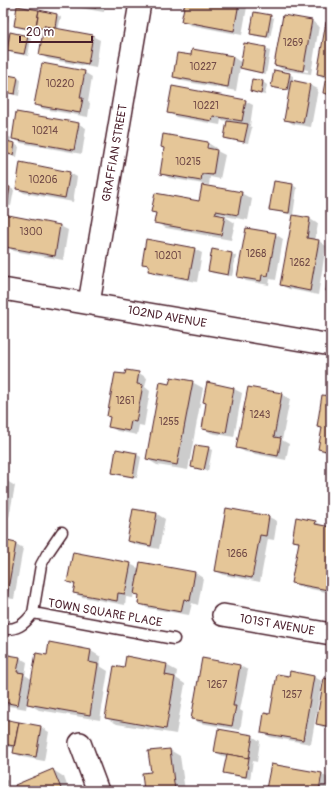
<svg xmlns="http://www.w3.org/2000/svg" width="334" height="794" font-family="Pangolin,sans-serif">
<rect width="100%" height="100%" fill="#fff"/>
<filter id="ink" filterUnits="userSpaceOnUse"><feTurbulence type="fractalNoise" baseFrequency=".025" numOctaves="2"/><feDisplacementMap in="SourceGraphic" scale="8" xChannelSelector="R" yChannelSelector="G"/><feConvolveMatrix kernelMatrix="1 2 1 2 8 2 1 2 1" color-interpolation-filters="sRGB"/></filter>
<g filter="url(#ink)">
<g fill="#0003" fill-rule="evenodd">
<path d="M3 3H11L8 22 3 21Z"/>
<path d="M38 3H105L104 12 56 4V6Z"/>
<path d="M186 3H240L247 7 242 35 190 25 183 21Z"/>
<path d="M18 7 57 15 61 17 58 30 92 36 100 40 96 68 48 59 40 54 45 30 40 29 39 32 19 28 15 26Z"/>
<path d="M270 16 274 18 270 38 255 36 251 33Z"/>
<path d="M312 21 319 26 311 74 283 70 276 65ZM283 66 308 70V72L283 68Z"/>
<path d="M331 24V97L324 92 326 79 318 74Z"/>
<path d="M3 31 11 34 27 37 31 39 28 56 12 53 7 50V53L3 52Z"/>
<path d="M245 45 266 48 270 51 266 74 245 70 240 67 236 91 182 81 174 77 192 57H233L242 63Z"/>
<path d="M84 72 92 77 88 102 90 103 88 117 43 109 35 104Z"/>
<path d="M289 74 293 76V81L310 85 318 89 311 127 293 124 285 119 290 91 276 89 272 86Z"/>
<path d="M3 75 17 78 21 80 19 96 3 92Z"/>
<path d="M253 80 263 82 267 85 265 95 255 93 251 91Z"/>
<path d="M245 101 253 105 250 126 252 128 248 143 229 140 225 138 228 121 221 120 220 125 176 117 168 112Z"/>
<path d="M79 124 86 128 82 154 21 143 13 138Z"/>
<path d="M3 135 7 136 11 138 10 143 15 144 19 147 17 157 3 154Z"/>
<path d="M164 135 208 143 216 148 215 150 225 155 220 179 210 177 209 185 169 178 161 173 165 149 162 147ZM207 145H209L207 153Z"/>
<path d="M70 173 77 177 73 202 24 193 17 188Z"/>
<path d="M275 182 293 185 297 188 293 215 274 211 270 209Z"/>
<path d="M3 187 10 188 14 190 11 206 5 205 3 216 60 226 68 230 63 260 14 251 6 246 7 243 3 241Z"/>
<path d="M241 193 252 199 248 220 224 216 235 223 231 240 166 228 155 222 157 214 152 212ZM219 213 228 216H222Z"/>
<path d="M294 217 310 219 318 224 315 241H319L326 246 318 295 289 289 281 285Z"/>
<path d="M275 234 283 239 276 280 270 279 269 285 246 281 238 276Z"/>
<path d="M194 249 202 253 197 282 157 275 149 271 150 267 143 263Z"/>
<path d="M232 254 236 256 232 276 213 273 209 271Z"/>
<path d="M139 373 147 378 145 387 150 391 144 426 139 425 137 435 117 431 109 426 126 375Z"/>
<path d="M192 382 203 388 188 470 157 465 147 459 170 385Z"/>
<path d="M208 384 234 389 242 393 234 437 211 433 203 428 207 404Z"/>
<path d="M282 394 290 399 282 440 289 444 286 460 245 452 238 448Z"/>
<path d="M331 397V454L327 453 319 449 322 429 318 426Z"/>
<path d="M208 448 212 450 208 471 196 469 192 467Z"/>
<path d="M136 454 141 457 137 478 117 475 113 472Z"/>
<path d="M3 480 7 481 15 486 9 517 3 516Z"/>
<path d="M227 509 269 517 277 521 274 540 268 539 260 582 224 575 216 571Z"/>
<path d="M133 510 157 514 165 519 159 549 136 545 128 541Z"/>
<path d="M316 522 324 526 331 528V593L300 587 292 582 299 544 293 540Z"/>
<path d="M3 541 16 544 23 548 14 599 6 598 4 609 3 608Z"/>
<path d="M130 564 140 569 141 564 195 573 203 578 198 605 192 603 189 615 147 608 139 603 140 596 134 592 133 598 126 597 125 605 82 597 74 593 76 586 68 582Z"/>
<path d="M91 651 101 657 100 666 108 671 100 720 39 710 27 703 26 709 3 705V655L20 658 27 662 25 675 33 680 48 656Z"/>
<path d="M166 665 177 671 176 678 185 684 176 734 117 724 106 718 124 669Z"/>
<path d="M240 666 248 670 240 710 243 712 240 730 200 723 192 719Z"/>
<path d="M291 673 314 677 322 681 311 744 270 737 262 732 290 678Z"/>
<path d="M331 681V730L325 728 317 724Z"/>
<path d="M3 720 41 727 49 732 44 761 22 757 14 753 15 748 3 746Z"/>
<path d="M252 736 260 741 257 762 253 761 250 779 229 775 225 773 227 757 223 756 215 752Z"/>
<path d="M170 750 180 756 185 791H145L152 772Z"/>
<path d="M272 765 322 774 330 779 328 791H272L268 788Z"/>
<path d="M53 770 64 777 69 791H18Z"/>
<path d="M3 778 8 781 6 791H3Z"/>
</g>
<g fill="#e5c698" stroke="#4a1f2b">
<path d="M66 3H97L96 8Z"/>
<path d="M185 3H239L234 31 181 21Z"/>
<path d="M17 6 39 10 35 30 14 26Z"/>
<path d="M39 10 57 14 55 28 44 26V29L36 27Z"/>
<path d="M254 12 271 15 267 37 250 34Z"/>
<path d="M283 15 312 20 303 71 274 65Z"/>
<path d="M326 22 331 23V95L323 93 326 76 317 74Z"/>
<path d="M44 26 93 35 88 64 39 55Z"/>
<path d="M3 30 7 31 3 51Z"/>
<path d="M10 32 28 36 24 54 7 51Z"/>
<path d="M244 43 266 47 262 73 240 68Z"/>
<path d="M192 49 233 56 228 87 173 77 177 53 191 55Z"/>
<path d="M42 63 85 71 80 98H83L80 113 34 105Z"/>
<path d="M274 70 290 73 287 90 271 87Z"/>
<path d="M3 74 18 77 15 94 3 92Z"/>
<path d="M252 79 263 81 261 94 250 91Z"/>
<path d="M291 80 310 84 303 123 284 120Z"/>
<path d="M172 86 246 100 242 121 213 116 212 121 167 113Z"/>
<path d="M16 112 79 123 74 150 12 139Z"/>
<path d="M331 115V130L329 129Z"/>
<path d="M227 121 248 124 244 142 224 138Z"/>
<path d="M3 134 7 135 6 141 15 143 13 155 3 153Z"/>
<path d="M163 134 208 142 207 148 217 150 213 175 202 174 201 181 160 174 164 148 161 147Z"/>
<path d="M20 162 70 172 65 198 16 189Z"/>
<path d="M274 181 293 184 289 213 269 210Z"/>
<path d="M202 185 242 192 238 215 216 211 215 214 225 216 221 235 154 223 156 213 151 212 155 193 199 201Z"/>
<path d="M3 186 10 187 7 205 3 204Z"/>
<path d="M3 214 60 225 55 256 5 247 6 241 3 240Z"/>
<path d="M293 215 310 218 307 238 319 240 310 291 280 285Z"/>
<path d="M246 228 276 233 268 276 262 275 261 281 237 277Z"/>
<path d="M146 239 195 248 189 279 148 271 149 265 142 264Z"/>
<path d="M212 249 232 253 228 275 208 271Z"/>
<path d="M331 260V291H326Z"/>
<path d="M126 370 139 372 137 384 143 385 136 422 131 421 129 431 108 427 110 417 107 416 115 373 125 374Z"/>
<path d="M171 377 193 381 177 465 146 459 160 382 169 384Z"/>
<path d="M207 382 234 388 226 433 202 429 206 403 203 402Z"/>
<path d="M248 387 282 393 274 437 281 438 278 456 236 448Z"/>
<path d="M322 395 331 396V452L318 449 322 428 317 427Z"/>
<path d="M195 445 209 447 204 470 191 467Z"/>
<path d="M116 449 137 453 133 477 112 473Z"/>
<path d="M3 479 7 480 3 503Z"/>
<path d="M226 508 269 516 266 536 260 535 252 578 215 571Z"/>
<path d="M133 509 157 513 151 546 127 541Z"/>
<path d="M296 517 316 521 315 524 331 527V572L328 590 291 583 299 542 292 541Z"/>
<path d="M3 540 16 543 7 595H3Z"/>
<path d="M73 552 131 563 125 594 118 593 117 601 73 593 75 584 67 582Z"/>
<path d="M140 562 195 572 190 601 184 599 181 612 138 604 139 595 134 594Z"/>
<path d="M49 642 91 650 89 662 98 664 90 715 27 704 36 653 47 655Z"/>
<path d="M3 654 20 657 17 672 24 673 18 705 3 702Z"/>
<path d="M126 656 167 664 165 675 175 677 166 729 105 718 114 666 124 668Z"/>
<path d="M202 658 240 665 233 706H236L232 726 191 719Z"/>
<path d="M290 671 314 676 303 740 261 733 264 713 270 714 277 674 289 676Z"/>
<path d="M324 678 331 680V727L316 724Z"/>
<path d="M3 719 19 722 14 746 3 744Z"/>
<path d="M19 722 41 726 36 757 13 753Z"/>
<path d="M218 729 253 735 249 758 214 752Z"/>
<path d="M170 749 175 791H144L142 773 151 772 148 751Z"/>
<path d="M227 754 249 758 246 777 223 773Z"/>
<path d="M271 764 322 773 319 791H280L266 789Z"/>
<path d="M53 769 62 791H17L15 785Z"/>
</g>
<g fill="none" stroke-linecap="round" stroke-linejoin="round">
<g stroke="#4a1f2b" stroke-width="13">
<g id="service">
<path d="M33 613 41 565 47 554 62 532"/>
<path d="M3 629C17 630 24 625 33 613L174 639"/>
</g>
</g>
<g stroke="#4a1f2b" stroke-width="24">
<g id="minor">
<path d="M3 289 331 345"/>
<path d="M89 303 140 3"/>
<path d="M223 615 331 634"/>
<path d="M80 743 98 791"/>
</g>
</g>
<use href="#service" stroke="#fff" stroke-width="10"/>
<use href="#minor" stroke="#fff" stroke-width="21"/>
</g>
</g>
<g text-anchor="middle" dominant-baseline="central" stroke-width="3.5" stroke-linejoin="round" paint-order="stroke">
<g font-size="10" fill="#714946">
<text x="293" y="43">1269</text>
<text x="203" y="67">10227</text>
<text x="60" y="84">10220</text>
<text x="206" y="106">10221</text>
<text x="45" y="131">10214</text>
<text x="188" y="162">10215</text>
<text x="43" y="180">10206</text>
<text x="31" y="232">1300</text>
<text x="256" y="254">1268</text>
<text x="168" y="256">10201</text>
<text x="300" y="263">1262</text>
<text x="125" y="401">1261</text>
<text x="260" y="415">1243</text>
<text x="169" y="422">1255</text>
<text x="237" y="554">1266</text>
<text x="217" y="685">1267</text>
<text x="292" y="695">1257</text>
</g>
<g font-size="12" fill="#4a1f2b" stroke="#fff">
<text transform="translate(115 153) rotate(-80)">GRAFFIAN STREET</text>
<text transform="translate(167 317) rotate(10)">102ND AVENUE</text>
<text transform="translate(105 613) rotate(10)">TOWN SQUARE PLACE</text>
<text transform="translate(277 625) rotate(10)">101ST AVENUE</text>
</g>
</g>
<rect width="334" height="794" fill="none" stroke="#fff" stroke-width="16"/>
<rect x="8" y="8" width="318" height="778" fill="none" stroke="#4a1f2b" stroke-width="1.5" filter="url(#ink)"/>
<path d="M20 36v6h72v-6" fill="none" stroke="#4a1f2b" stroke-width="2"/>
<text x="26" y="36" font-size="12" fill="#4a1f2b" stroke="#ffffff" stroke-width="3" paint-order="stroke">20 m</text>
</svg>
